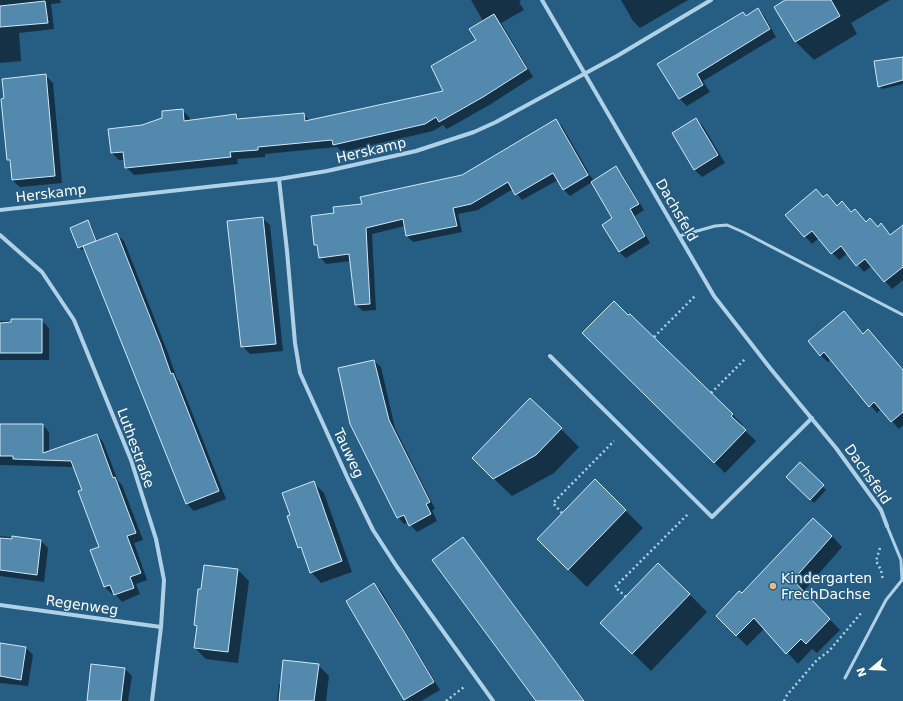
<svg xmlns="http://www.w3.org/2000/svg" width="903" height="701" font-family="'DejaVu Sans',sans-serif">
<rect width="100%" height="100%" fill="#265d83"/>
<g fill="#0007">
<path d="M0 0H60L61 3 51 4 54 29 19 33 21 61 0 63Z"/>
<path d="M471 0H520L521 1 519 2 524 10 501 23 533 77 491 104 447 129 443 125 433 131 342 152 337 147 265 154V157L237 159 238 164 134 175 126 167 125 160H119L112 153 142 126 182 110 190 118V121L236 115 241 120 303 114 310 121 445 91 477 40 483 21Z"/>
<path d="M621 0H688L640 28 633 21Z"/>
<path d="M787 0H890L851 23 857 34 814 60 796 42 775 7Z"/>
<path d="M758 9 765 17 776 37 703 81 710 92 687 106 680 99 659 65Z"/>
<path d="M903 58V84L882 89 879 86Z"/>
<path d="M45 75 53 83 62 183 20 187 12 180 11 163 8 160Z"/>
<path d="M696 119 703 126 725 163 702 177 695 170 673 133Z"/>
<path d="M555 120 562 126 589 173 564 188V190L558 180 522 200 513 189 478 210 458 214 462 232 413 242 407 236 405 226 372 234 376 310 363 311 356 305 351 261 326 264 320 257 319 249 315 245 335 214 463 176Z"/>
<path d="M616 168 622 174 644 210 635 216 650 243 626 258 619 252 613 219 592 182 570 196 564 190 590 175 594 181Z"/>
<path d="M827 195 837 207 842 203 852 213 866 222 878 227 881 225 891 235 903 237V280L892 289 872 266 864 272 848 253 839 260 819 238 812 244 786 215 823 198Z"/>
<path d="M262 218 270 225 283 351 250 354 242 346Z"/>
<path d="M88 222 91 225 97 241 116 234 124 241 168 353 177 379 180 382 226 499 194 511 187 504 85 249 82 250 78 247Z"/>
<path d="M844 312 864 334 868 330 903 370V425L899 429 881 409 877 413 831 359 828 362 820 355Z"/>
<path d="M41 320 49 328V360H0V321Z"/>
<path d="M584 333 732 414 743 425 741 427 756 441 725 473Z"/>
<path d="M374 361 381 367 395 428 435 509 432 510 437 521 417 532 408 522 404 524 398 517 339 369Z"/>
<path d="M0 425H43L49 432V452L97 435 103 442 118 481 122 485 143 540 134 543 147 580 136 584 140 594 122 602 114 593 112 594 105 587 91 551 101 547 74 467 0 465Z"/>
<path d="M561 429 579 447 554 473 512 496 491 476Z"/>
<path d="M800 464 826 490 814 503 787 477Z"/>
<path d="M314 483 324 493 352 572 321 583 311 572 304 552 299 547Z"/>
<path d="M625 510 643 528 587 587 556 557Z"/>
<path d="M0 536 41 541 48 548 44 582 0 576Z"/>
<path d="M832 536 842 547 803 592 840 630 817 653 812 649 798 664 765 628 747 646 728 627 742 595Z"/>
<path d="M465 542 472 549 534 632 503 651Z"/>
<path d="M205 566 238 570 249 581 238 663 206 659 195 648 197 627 195 625 202 590Z"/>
<path d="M374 584 381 591 440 690 421 701H406L405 699Z"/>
<path d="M689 594 707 612 651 671 602 623Z"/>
<path d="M0 644 26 648 33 655 28 686 0 683Z"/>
<path d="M542 646 549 652 585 701H538Z"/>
<path d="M318 665 329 676 326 701H277L279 684 282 685Z"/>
<path d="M125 669 132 676 128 701H88Z"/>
</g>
<g fill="#5289ad" stroke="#d2e8f6">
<path d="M785 0H831L840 16 795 42 774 7Z"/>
<path d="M45 1 48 23 0 27V6Z"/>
<path d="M758 8 770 29 697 74 703 85 679 99 657 64 743 12 746 16Z"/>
<path d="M494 14 527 69 483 97 439 122 436 117 425 124 333 145 332 140 258 147V150L230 152 231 157 125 168 123 152 111 153 108 129 142 125 162 118V111L183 109 184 121 236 114 237 119 304 113 305 121 443 91 431 66 476 40 469 29Z"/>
<path d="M903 57V80L878 87 874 61Z"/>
<path d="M46 74 55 176 12 180 10 160H7L1 99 4 98 2 79Z"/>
<path d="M696 118 718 155 694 170 672 133Z"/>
<path d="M556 119 588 175 563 190 553 173 515 195 508 182 471 204 453 208 457 226 406 236 403 219 366 228 370 304 355 305 349 254 319 258 317 245H314L311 216 334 213 333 207 362 204 360 197 462 175Z"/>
<path d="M616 166 639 204 630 209 645 236 619 252 602 225 612 218 591 182Z"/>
<path d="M816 189 823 197 827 194 837 206 842 201 851 212 855 209 866 222 870 218 878 227 881 223 890 235 903 225V267L884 282 865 259 856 266 841 246 831 254 812 231 804 237 785 215Z"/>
<path d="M263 217 276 344 241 347 227 221Z"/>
<path d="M88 220 96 241 78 248 70 228Z"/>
<path d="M117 233 161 345 171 374 173 373 219 491 186 504 83 246Z"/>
<path d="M614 301 628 315 630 314 733 414 731 416 746 430 714 463 582 333Z"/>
<path d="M844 311 863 334 868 329 903 370V412L891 422 874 402 869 407 824 352 820 356 808 341Z"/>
<path d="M11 319H42V353H0V323L11 322Z"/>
<path d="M374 360 389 420 430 502 426 504 431 514 409 526 404 515 397 518 350 424 338 368Z"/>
<path d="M530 398 562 428 536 455 493 479 472 458Z"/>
<path d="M0 424H43V453L97 434 113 478 115 477 136 533 127 536 141 573 130 577 134 588 114 595 110 585 104 587 90 550 99 547 78 491 82 490 71 461 13 459V456H0Z"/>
<path d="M800 462 824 485 810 500 786 477Z"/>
<path d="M595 479 626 510 568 570 537 539Z"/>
<path d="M314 481 342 561 310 573 301 547 298 548 287 516 290 515 282 493Z"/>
<path d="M813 518 832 536 793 580 830 619 806 644 801 639 786 654 754 618 736 636 716 616 739 591 742 593Z"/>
<path d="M12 536 41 540 37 575 0 570V538L12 539Z"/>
<path d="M463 537 555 661 584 701H536L432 560Z"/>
<path d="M658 563 690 594 632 654 600 623Z"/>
<path d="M204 565 238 569 228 652 194 648 197 626 194 625 198 589H201Z"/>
<path d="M374 583 405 633 434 682 404 700 346 601Z"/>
<path d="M0 643 26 647 21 680 0 676Z"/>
<path d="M283 660 319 664 314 701H279Z"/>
<path d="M91 664 125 668 121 701H87Z"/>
</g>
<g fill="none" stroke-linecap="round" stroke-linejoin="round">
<g stroke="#afd1e7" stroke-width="2.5" stroke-dasharray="2 3" stroke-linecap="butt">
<path d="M654 337 696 295"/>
<path d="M711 393 745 359"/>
<path d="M562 513 553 503 614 441"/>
<path d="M880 548 876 561 881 570 883 580"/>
<path d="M626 597 615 587 688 514"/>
<path d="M446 701 464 687"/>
<path d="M784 701 787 695 817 660 829 651 862 612"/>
</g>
<g stroke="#afd1e7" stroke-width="3">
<path d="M679 236 715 226 727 225 743 232 903 315"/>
<path d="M845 678 886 600 902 580 901 560 887 526"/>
</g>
<g stroke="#afd1e7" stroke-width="4">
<path d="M542 0 714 296 770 368 836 448 881 510 887 526"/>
<path d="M279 179 287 251 295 343 300 373 348 479 373 530 397 567 493 701"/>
<path d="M0 210 279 179 327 171 416 151 474 132 496 122 617 56 711 0"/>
<path d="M0 235 42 272 74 320 131 460 156 539 164 580 161 627 152 701"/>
<path d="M550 356 712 517 812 418"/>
<path d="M0 605 161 627"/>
</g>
</g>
<circle fill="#f1b973" stroke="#265d83" stroke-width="1.5" cx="773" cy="586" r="4"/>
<g text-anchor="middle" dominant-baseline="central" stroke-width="3" stroke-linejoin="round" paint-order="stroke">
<g font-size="14" fill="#fff" stroke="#265d83">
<text transform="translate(371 150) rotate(-13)">Herskamp</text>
<text transform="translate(51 193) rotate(-7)">Herskamp</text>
<text transform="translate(677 210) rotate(60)">Dachsfeld</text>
<text transform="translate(136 448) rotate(70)">Luthestraße</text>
<text transform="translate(349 453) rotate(65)">Tauweg</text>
<text transform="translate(868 474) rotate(55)">Dachsfeld</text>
<text transform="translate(82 605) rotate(8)">Regenweg</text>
</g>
<g font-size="14" fill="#fff" stroke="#265d83" text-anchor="start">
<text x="781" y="578">Kindergarten<tspan x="781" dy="16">FrechDachse</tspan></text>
</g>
</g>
<g transform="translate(871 669) rotate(251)" stroke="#265d83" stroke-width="3" paint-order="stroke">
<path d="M0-3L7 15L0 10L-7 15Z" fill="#ffffff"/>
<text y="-6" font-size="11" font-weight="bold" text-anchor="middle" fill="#ffffff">N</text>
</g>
</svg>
